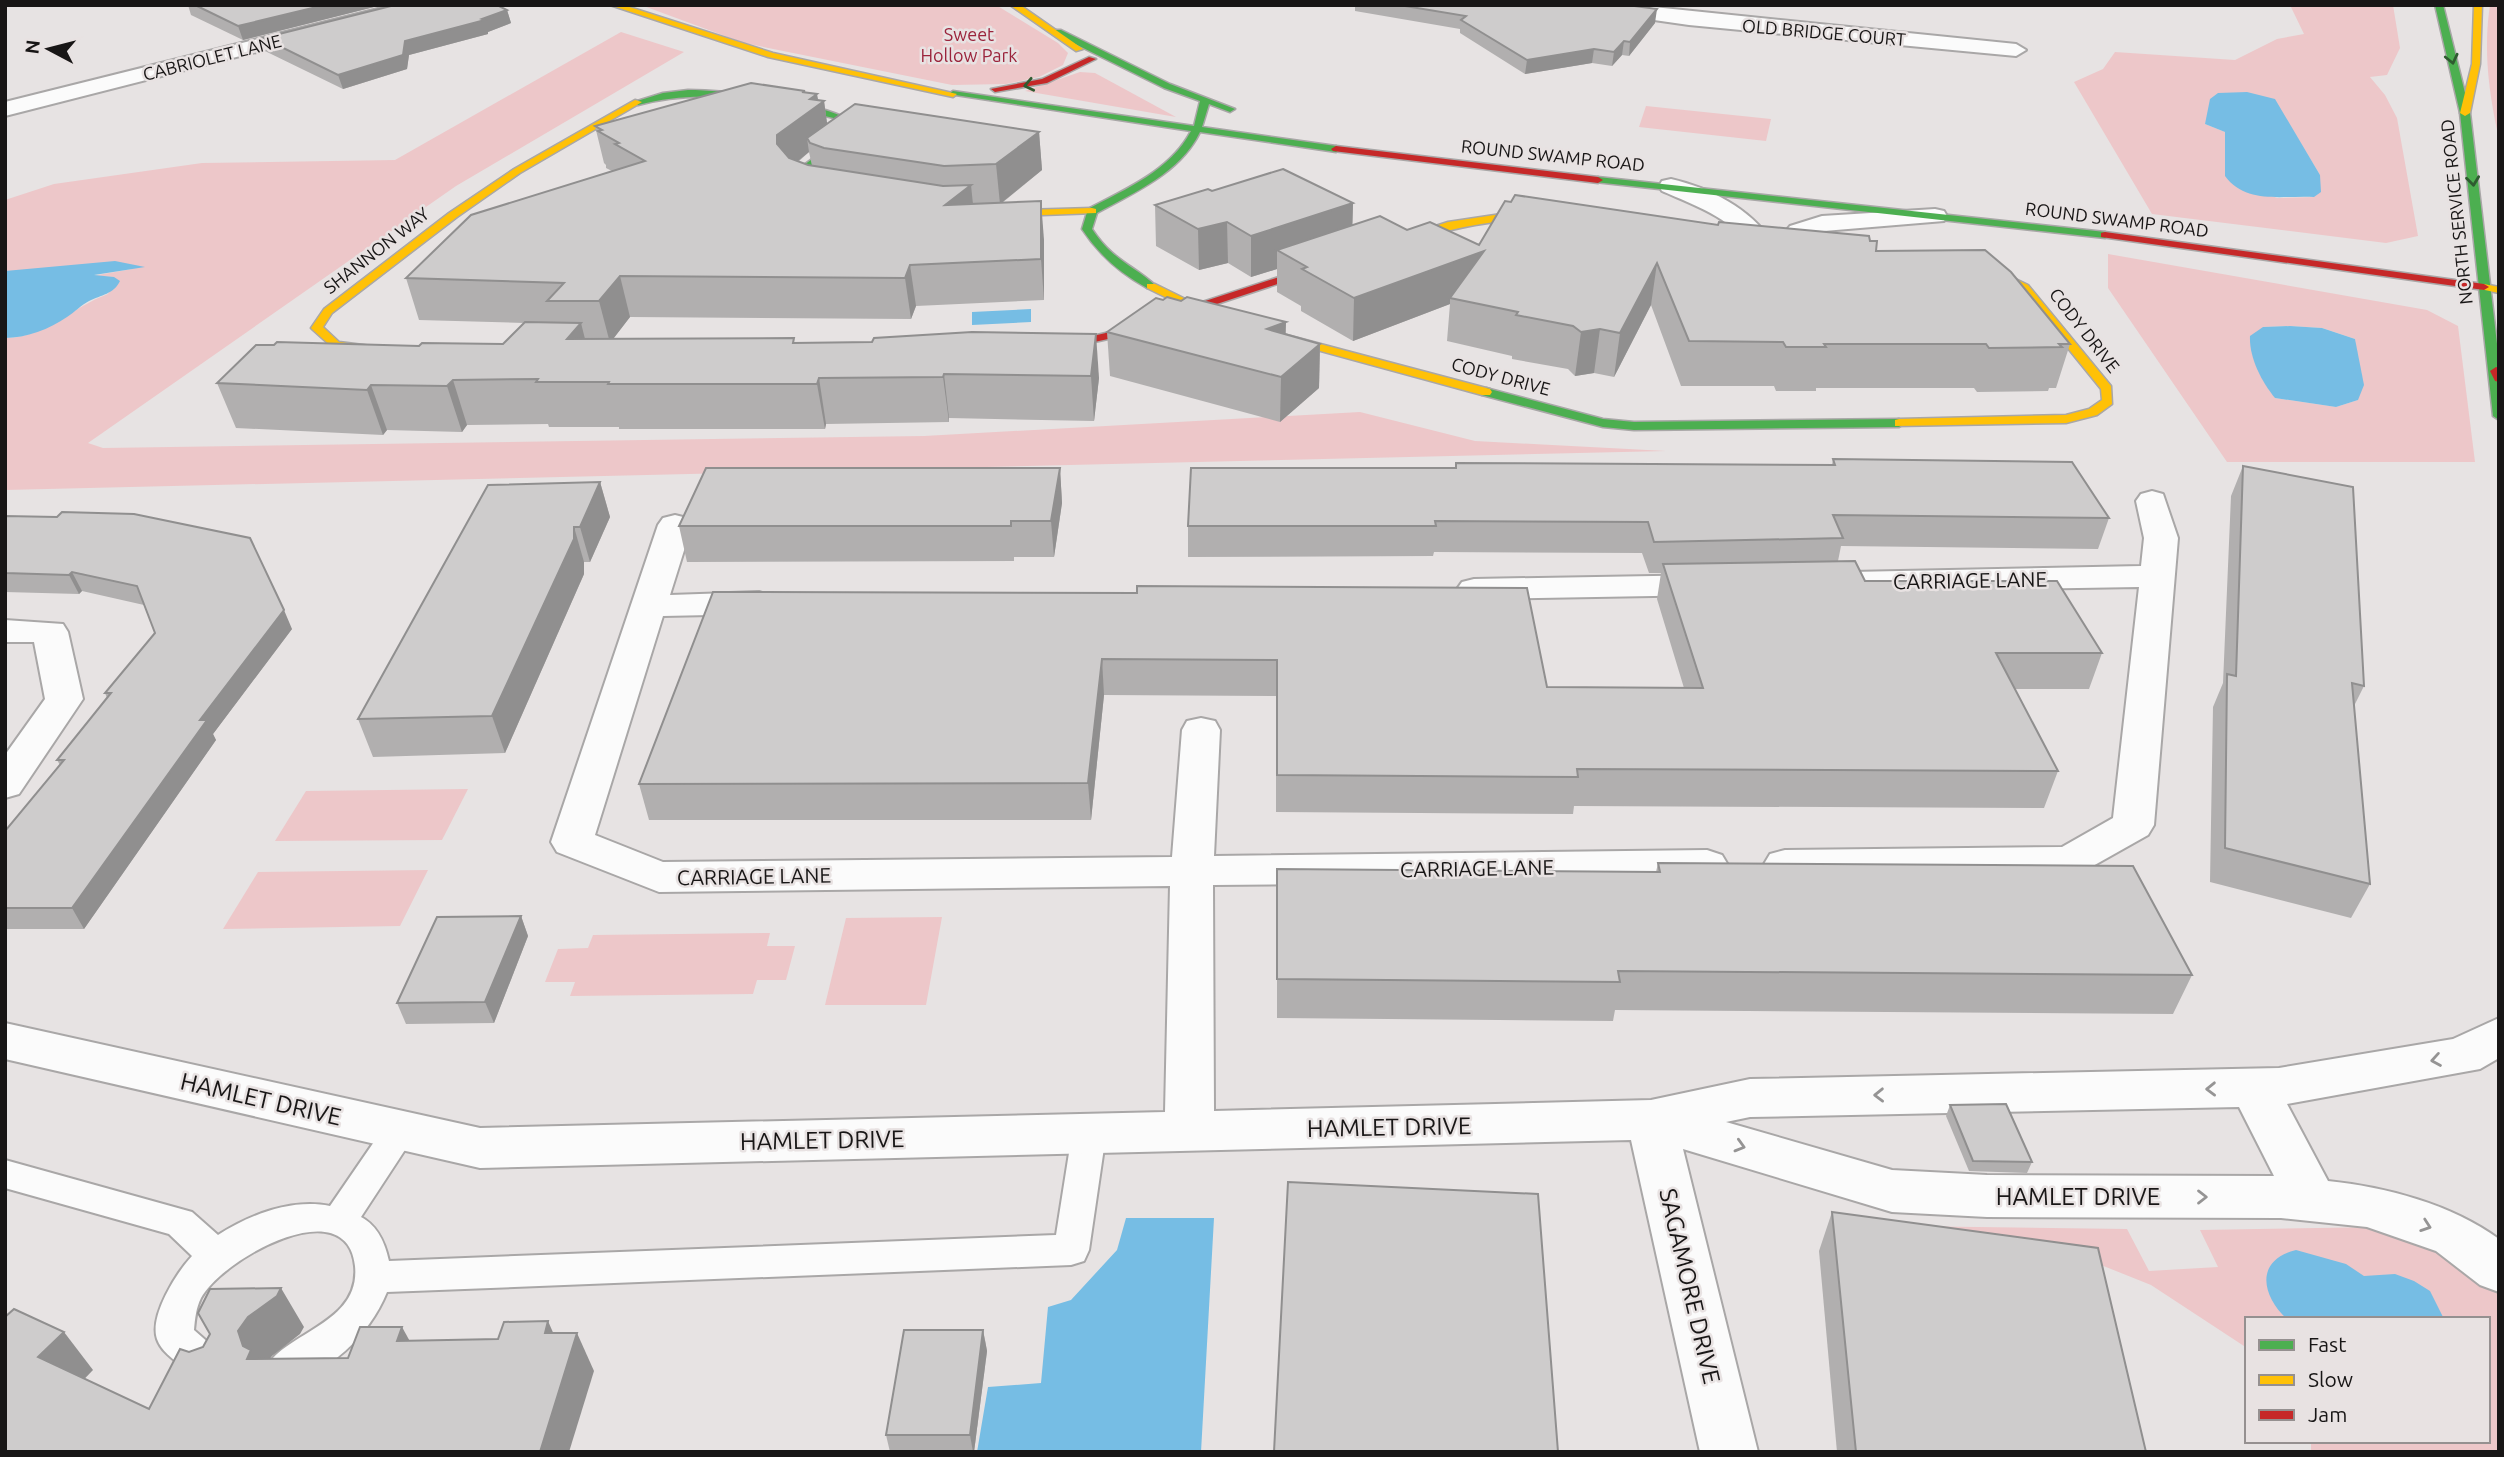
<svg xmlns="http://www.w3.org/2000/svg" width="2504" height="1457" font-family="Ubuntu,sans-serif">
<rect width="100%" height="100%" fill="#e7e3e3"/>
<g fill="#edc7c9" fill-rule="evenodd">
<path d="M641 5H996L1058 43 1068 53 1063 65 1039 77 1006 84 952 85 744 43Z"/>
<path d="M2290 5H2393L2400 48 2387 75 2370 77 2385 95 2397 118 2418 236 2386 243 2152 214 2074 82 2103 69 2115 52 2235 60 2277 39 2304 34ZM2274 99 2320 175 2314 197 2277 198 2225 175V132L2205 124 2207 119Z"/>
<path d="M2490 5H2499V139C2489 95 2483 50 2490 5Z"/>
<path d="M621 32 684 52 456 186 88 443 103 448 924 436 1360 412 1475 441 1666 451 5 490V338C45 338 72 307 108 294L114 277 92 276 132 269 5 271V200L54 184 202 163 395 160Z"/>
<path d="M1080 72 1095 73 1176 117 1025 91Z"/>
<path d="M1646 106 1771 119 1766 141 1639 127Z"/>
<path d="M2108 254 2427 310 2458 326 2475 462H2227L2108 288ZM2290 326 2322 328 2355 339 2358 400 2336 407 2275 398 2263 327Z"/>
<path d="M468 789 442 840 275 841 306 791Z"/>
<path d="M428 870 400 926 223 929 258 872Z"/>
<path d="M942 917 926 1005H825L846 918Z"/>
<path d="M770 933 767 946H795L786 980H757L753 994 570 996 575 982H545L558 949 588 948 593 935Z"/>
<path d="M1901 1226 2127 1229 2149 1271 2218 1267 2200 1230 2381 1227 2444 1250 2499 1290V1452H2311V1441H2488V1319H2247V1348L2151 1285 2086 1259Z"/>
</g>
<g fill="#76bde4">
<path d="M2247 92 2275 99 2320 175 2321 192 2314 197C2284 195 2246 205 2225 176V132L2205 124 2210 99 2218 93Z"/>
<path d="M115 261 145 267 94 275 114 277 120 281C114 294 101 295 89 301 81 305 75 312 67 317 50 329 26 338 5 338V271Z"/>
<path d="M1031 309V322L972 325V312Z"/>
<path d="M2290 326 2322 328 2355 339 2364 385 2358 400 2336 407 2275 398C2261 381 2249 357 2250 336L2263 327Z"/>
<path d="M1126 1218H1214L1201 1452H977L988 1387 1041 1383 1048 1307 1071 1300 1117 1250Z"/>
<path d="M2296 1250 2346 1264 2364 1276 2395 1274 2414 1281 2430 1291 2444 1319H2287C2261 1295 2255 1260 2296 1250Z"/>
</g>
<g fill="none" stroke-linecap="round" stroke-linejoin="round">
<g stroke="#a9a7a7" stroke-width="4">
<path id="lane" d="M401 1117 413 1120 418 1130 361 1217C378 1226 385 1243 389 1261L1056 1235 1072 1134 1077 1124 1089 1120 1101 1124 1106 1134 1089 1250 1084 1261 1071 1265 387 1292C368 1338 329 1371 283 1388L270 1383 264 1371C282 1332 361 1325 355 1266 347 1189 222 1259 201 1298 196 1308 195 1319 194 1330L227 1359 233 1371 227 1383 214 1388C201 1383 193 1376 183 1367 173 1359 161 1351 157 1339 149 1316 177 1272 192 1256L169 1234 5 1188V1160L192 1212 218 1235C249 1215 292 1198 330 1206L389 1120Z"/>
</g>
<g stroke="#a9a7a7" stroke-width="4">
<g id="street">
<path d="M394 5H427L425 9 5 116V102Z"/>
<path d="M1582 5H1634L2016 44 2026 50 2016 56 1689 25 1591 11Z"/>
<path d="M1671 179C1710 188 1750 208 1772 242L1768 247H1750C1728 216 1696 206 1662 191L1659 186 1662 181Z"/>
<path d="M1935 209 1944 211 1947 216 1944 221 1824 231C1819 233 1811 234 1807 237 1795 246 1796 255 1778 250L1774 245 1790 226 1822 216Z"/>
<path d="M2152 491 2163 494 2178 538 2154 825 2148 835 2084 871 2069 875 1785 878 1770 874 1764 864 1770 854 1785 850 2062 847 2113 818 2139 587 1851 592 1839 589 1834 582 1839 575 1851 572 2141 566 2144 538 2136 501 2141 494Z"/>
<path d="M675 515 687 518 692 525 670 595 759 592 771 596 777 603 771 610 759 614 663 616 595 835 663 862 1172 857 1182 730 1187 721 1201 718 1215 721 1220 730 1214 856 1707 850 1722 855 1728 865 1722 875 1707 880 1213 885 1214 1111 1651 1100 1750 1079 2279 1068 2453 1039 2499 1018V1058L2480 1069 2287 1104 2328 1181C2386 1187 2451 1204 2499 1239V1292L2480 1285 2436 1251 2367 1227 2281 1218 1987 1217 1892 1212 1683 1149 1758 1452H1700L1631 1140 480 1168 5 1059V1023L480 1128 1165 1112 1170 886 659 892 557 852 551 842 658 525 663 518ZM2239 1107 2274 1176 1987 1175 1892 1170 1726 1122 1750 1117Z"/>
<path d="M1711 575 1723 578 1728 585 1723 592 1711 595 1474 599 1462 596 1457 589 1462 582 1474 579Z"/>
<path d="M5 620 63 624 68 632 83 699 19 794 5 798V755L45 699 34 642H5Z"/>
</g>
</g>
<g stroke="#a9a7a7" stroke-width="3">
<g id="fast">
<path d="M2435 5H2443L2470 113 2499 361V420L2493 416 2460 113Z"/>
<path d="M1055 30H1061L1170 84 1235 109 1230 112 1209 104 1202 127 1336 146 1341 149 1336 152 1200 132C1180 173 1135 192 1097 213L1092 229C1113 261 1132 264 1156 286L1147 288C1120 273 1099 255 1082 229L1088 209C1126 189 1171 170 1191 131L949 94 953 91 1194 126 1200 101 1164 88 1055 34Z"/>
<path d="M688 90C729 90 825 102 857 124L852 139 803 174 802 180 808 187 830 194V198L802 191 792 180 793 173 845 135 849 127 838 119C767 104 711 86 638 105L634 102 663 93Z"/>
<path d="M1598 177 2105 232 2110 235 2105 238 1595 182 1593 180Z"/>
<path d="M1486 388 1603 419 1634 422 1899 419 1905 423 1899 427 1634 430 1603 427 1482 395 1480 392Z"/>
</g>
</g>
<g stroke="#a9a7a7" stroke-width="3">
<g id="slow">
<path d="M610 5H623L773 53 957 94 953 97 768 57Z"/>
<path d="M1010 5H1020L1083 49 1076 51Z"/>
<path d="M2474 5H2482L2480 64 2470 113 2465 116 2460 113 2472 64Z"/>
<path d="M635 100 642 102 520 173 457 217 332 313 323 327 339 342 379 347 385 350 383 352 332 347 313 330 311 328 324 309 449 213 514 169Z"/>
<path d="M1092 208 1096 209V213L989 217 984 214 989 211Z"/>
<path d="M1508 213 1551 214 1556 217 1551 220C1491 217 1445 231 1388 246L1383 243 1448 222Z"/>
<path d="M1975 265 1995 269 2028 285 2111 386 2112 404 2097 415 2066 423 1895 426V420L1899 419 2066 415 2089 409 2102 400 2101 389 2020 289 1988 274 1971 270V266Z"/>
<path d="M1147 284H1155L1226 319 1490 389 1492 392 1490 395H1482L1218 323 1147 288Z"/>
<path d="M2484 284 2499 287V293L2480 289 2479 287Z"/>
</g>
</g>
<g stroke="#a9a7a7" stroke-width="3">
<g id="jam">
<path d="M1089 57 1096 59 1047 83 995 92 991 89 1042 79Z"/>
<path d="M1336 146 1598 177 1603 180 1598 183 1333 151 1331 149Z"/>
<path d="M2105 232 2484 284 2489 287 2484 290 2101 237V233Z"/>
<path d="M1325 262 1330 265 1329 267 1117 337 1045 353 1039 350 1041 348 1110 332Z"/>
<path d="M2496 367 2499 368V382L2495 381 2490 371Z"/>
</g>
</g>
<use href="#lane" fill="#fbfbfb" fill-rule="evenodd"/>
<use href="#street" fill="#fbfbfb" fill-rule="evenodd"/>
<use href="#fast" fill="#4caf50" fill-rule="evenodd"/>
<use href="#slow" fill="#ffc107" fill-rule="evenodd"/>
<use href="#jam" fill="#c62828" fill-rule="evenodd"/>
</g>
<g fill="#b1afaf" fill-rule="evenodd">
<path d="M188 5H382L243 40 191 15Z"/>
<path d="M1355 5H1627L1655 23 1629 56 1622 55 1612 66 1592 63 1525 74 1460 33V29L1355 11Z"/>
<path d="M507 10 511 23 488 32V34L409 55 407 69 343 89 267 52 263 38Z"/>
<path d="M805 92 818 100 824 101 827 124 1039 132 1042 170 1002 203 1044 240V300L916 306 911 319 630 317 613 339 795 343 872 342 972 332 1099 378 1094 421 949 418V422L826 424 825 429H619V427H549L548 424 467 425 462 432 387 430 383 435 236 428 217 383 419 346 503 344 524 323 419 320 406 278 612 171 606 168V165L604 163 595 126ZM809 152 812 166 798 162Z"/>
<path d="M1212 191 1353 203 1352 226 1407 230 1479 245 1718 225 1870 241 1876 251 2070 344 2056 388H2049L2048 391 1977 392 1974 388H1816V391H1776L1774 386H1681L1651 305 1614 377 1594 373 1575 376 1568 369 1512 359V356L1447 341 1450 304 1353 341 1301 311V306L1277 292V269L1251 277 1228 263 1199 270 1156 246 1155 205Z"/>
<path d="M1107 332 1286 335 1320 344 1319 388 1280 422 1110 376Z"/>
<path d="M1833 459 2109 518 2098 549 1841 546 1838 561 1865 581 2102 653 2089 689H2015L2058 771 2044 808 1574 806 1573 814 1276 812V696L1104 695 1091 820H649L639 784 713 592 1547 687 1684 688 1657 599 1661 573H1649L1642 553 1434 552 1433 556 1188 557V526L1455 468 1456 463 1832 465Z"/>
<path d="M2243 466 2364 686 2354 706 2370 884 2351 918 2210 882 2213 707 2223 683 2231 496Z"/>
<path d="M1060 468 1062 503 1054 557H1014V561L687 562 679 526Z"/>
<path d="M600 482 610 517 590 562H584V574L505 753 373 757 358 719Z"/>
<path d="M5 516 292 629 213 734 216 740 84 929H5V831L60 765 57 760 107 698 105 693 155 633 144 605 82 591 79 594 5 592Z"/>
<path d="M1658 863 2192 975 2173 1014 1615 1010 1613 1021 1277 1018V908L1656 872Z"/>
<path d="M521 916 528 936 494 1023 406 1024 397 1003Z"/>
<path d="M1950 1105 2032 1162 2027 1173 1969 1171 1946 1116Z"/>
<path d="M1832 1212 2146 1452H1837L1819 1251Z"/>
<path d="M983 1330 987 1351 974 1452H890L886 1435Z"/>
</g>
<g fill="#908f8f">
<path d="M325 5H382L243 40 238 26Z"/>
<path d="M1657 9 1655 23 1629 56 1630 42Z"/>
<path d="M507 10 511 23 488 32V34L409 55 407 69 343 89 338 75 405 41 482 19Z"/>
<path d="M1624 41 1622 55 1612 66 1614 52Z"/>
<path d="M1594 49 1592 63 1525 74 1527 60Z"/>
<path d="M805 91 808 112 810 99 817 94 819 104 824 101 829 137 807 138 809 152 783 173 777 144V135L802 92Z"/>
<path d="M1039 132 1042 170 1000 204 996 164Z"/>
<path d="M971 185 975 224 945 205Z"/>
<path d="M1041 201 1044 240V300L1041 259Z"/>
<path d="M1353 203 1352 244 1277 250V269L1251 277V236Z"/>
<path d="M1227 222 1228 263 1199 270 1198 229Z"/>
<path d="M1484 251 1450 298V304L1353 341 1354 298Z"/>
<path d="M1657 263 1651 305 1614 377 1620 333Z"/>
<path d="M910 265 916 306 911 319 905 278Z"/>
<path d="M620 276 630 317 610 343 599 301Z"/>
<path d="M1286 322 1285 366 1267 329Z"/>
<path d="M581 323 592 367 567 339Z"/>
<path d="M1600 329 1594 373 1575 376 1581 332Z"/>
<path d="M1096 334 1099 378 1094 421 1091 376Z"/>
<path d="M1320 344 1319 388 1280 422 1281 377Z"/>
<path d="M944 374 949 418V422L943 377Z"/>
<path d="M819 378 826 424 825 429 817 384Z"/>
<path d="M453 380 467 425 462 432 447 386Z"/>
<path d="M371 385 387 430 383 435 367 390Z"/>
<path d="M1060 468 1062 503 1054 557 1051 521Z"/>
<path d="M600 482 610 517 590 562 580 527Z"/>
<path d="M574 527 584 562V574L505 753 492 716Z"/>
<path d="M72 572 82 591 79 594 69 575Z"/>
<path d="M284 610 292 629 213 734 216 740 84 929 72 908 200 720Z"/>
<path d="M1102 659 1104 695 1091 820 1088 783Z"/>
<path d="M521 916 528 936 494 1023 485 1002Z"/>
<path d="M281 1288 304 1327 300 1334 272 1356 263 1368 247 1359 243 1346 238 1331 248 1317Z"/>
<path d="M548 1321 565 1360 545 1333Z"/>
<path d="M402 1327 423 1365 397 1341Z"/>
<path d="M983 1330 987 1351 974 1452H973L970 1435Z"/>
<path d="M64 1332 93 1370 68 1396 38 1357Z"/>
<path d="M577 1333 594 1371 569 1452H540Z"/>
</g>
<g fill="#cecccc" stroke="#908f8f" stroke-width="2">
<path d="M195 5H325L238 26Z"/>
<path d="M395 5H497L507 10 482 19 485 20 405 41 403 55 338 75 263 38Z"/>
<path d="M1399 5H1627L1657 9 1630 42 1624 41 1614 52 1594 49 1527 60 1461 20 1466 16Z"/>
<path d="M751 83 805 91 802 92 817 94 810 99 824 101 777 135V144L789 158 808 165 943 186 971 185 945 205 1041 201V259L910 265 905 278 620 276 599 301H547L564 283 406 278 471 215 645 161 615 144 619 143 598 131 602 130 595 126Z"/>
<path d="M855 104 1039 132 996 164 944 166 824 148 810 143 807 138Z"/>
<path d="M1283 169 1353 203 1251 236 1227 222 1198 229 1155 205 1208 189 1212 191Z"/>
<path d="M1515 195 1718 225 1719 222 1869 236 1870 241H1877L1876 251 1985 250 2011 272 2070 344H2059L2062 347 1989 348 1986 344H1824L1826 347H1786L1783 342 1689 341 1657 263 1620 333 1600 329 1581 332 1573 326 1516 315 1518 312 1450 298 1484 251 1354 298 1302 269 1307 267 1277 250 1380 216 1407 230 1430 222 1479 245 1505 201 1511 202Z"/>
<path d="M1167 297 1181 301 1187 297 1286 322 1267 329 1320 344 1281 377 1107 332 1156 298 1163 300Z"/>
<path d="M525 322 581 323 567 339 794 338 793 343 872 342 874 338 972 332 1096 334 1091 376 944 374 943 377 819 378 817 384H608L609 382H536L538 379 453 380 447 386 371 385 367 390 217 383 256 345H274L277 342 419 346 422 343 503 344Z"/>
<path d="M1833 459 2072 462 2109 518 1833 515 1843 538 1654 542 1648 522 1435 521 1436 526H1188L1191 468H1456V463L1835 465Z"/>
<path d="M2243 466 2353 487 2364 686 2352 683 2370 884 2225 848 2227 674 2236 676Z"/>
<path d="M706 468H1060L1051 521H1011V526H679Z"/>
<path d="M600 482 580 527H574V539L492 716 358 719 488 485Z"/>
<path d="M62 512 134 514 250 538 284 610 200 720H207L72 908H5V831L64 760H57L111 693H105L155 633 137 586 72 572 69 575 5 573V516L57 517Z"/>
<path d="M1855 561 1865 581H2057L2102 653H1996L2058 771 1577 769 1578 777 1277 775V660L1102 659 1088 783 639 784 713 592 1137 593V586L1527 588 1547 687 1703 688 1663 564Z"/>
<path d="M1658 863 2133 866 2192 975 1618 971 1620 982 1277 979V869L1660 872Z"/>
<path d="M521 916 485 1002 397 1003 437 917Z"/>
<path d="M2006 1104 2032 1162 1973 1161 1950 1105Z"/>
<path d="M1288 1182 1538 1194 1558 1452H1274Z"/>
<path d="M1832 1212 2098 1248 2146 1452H1856Z"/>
<path d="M281 1288 277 1296 248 1317 238 1331 243 1346 251 1350 247 1359 348 1358 360 1327H402L397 1341 498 1339 504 1322 548 1321 545 1333H577L540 1452H5V1317L14 1309 64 1332 38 1357 149 1409 180 1349 189 1352 203 1347 210 1334 198 1313 210 1289Z"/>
<path d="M904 1330H983L970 1435H886Z"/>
</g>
<defs><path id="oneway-chevron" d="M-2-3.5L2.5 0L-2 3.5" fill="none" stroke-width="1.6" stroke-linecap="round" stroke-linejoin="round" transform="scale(1.75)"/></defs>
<g stroke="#2f5b30">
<use href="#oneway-chevron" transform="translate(2452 59) rotate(77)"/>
<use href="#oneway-chevron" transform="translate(1029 85) rotate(168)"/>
<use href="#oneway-chevron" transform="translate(2473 181) rotate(83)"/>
</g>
<g stroke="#959494">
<use href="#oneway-chevron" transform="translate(2436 1060) rotate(170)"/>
<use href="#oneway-chevron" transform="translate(2211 1089) rotate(179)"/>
<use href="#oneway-chevron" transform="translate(1879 1095) rotate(179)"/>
<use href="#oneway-chevron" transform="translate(1740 1146) rotate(16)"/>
<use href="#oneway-chevron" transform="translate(2202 1197)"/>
<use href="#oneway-chevron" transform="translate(2426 1226) rotate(19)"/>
</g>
<g text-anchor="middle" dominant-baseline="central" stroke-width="5" stroke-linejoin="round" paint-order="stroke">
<g font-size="18" fill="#181616" stroke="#e8e2e2">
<text transform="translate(1824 32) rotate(5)">OLD BRIDGE COURT</text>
<text transform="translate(212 57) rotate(-14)">CABRIOLET LANE</text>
<text transform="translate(1553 155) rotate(6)">ROUND SWAMP ROAD</text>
<text transform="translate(2456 212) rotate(-96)">NORTH SERVICE ROAD</text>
<text transform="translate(2117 219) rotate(7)">ROUND SWAMP ROAD</text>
<text transform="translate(376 250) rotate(-38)">SHANNON WAY</text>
<text transform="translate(2085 330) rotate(52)">CODY DRIVE</text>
<text transform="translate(1501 376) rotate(15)">CODY DRIVE</text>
</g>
<g font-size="18" fill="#9b243c" stroke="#e8e2e2">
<text x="969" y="34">Sweet<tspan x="969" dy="21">Hollow Park</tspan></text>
</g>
<g font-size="21" fill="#181616" stroke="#e8e2e2">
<text transform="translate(1970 580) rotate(-1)">CARRIAGE LANE</text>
<text transform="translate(1477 868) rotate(-1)">CARRIAGE LANE</text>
<text transform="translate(754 876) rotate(-1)">CARRIAGE LANE</text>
</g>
<g font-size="24" fill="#181616" stroke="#e8e2e2">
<text transform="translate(261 1099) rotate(13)">HAMLET DRIVE</text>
<text transform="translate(1389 1127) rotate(-1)">HAMLET DRIVE</text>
<text transform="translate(822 1140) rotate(-1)">HAMLET DRIVE</text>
<text x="2078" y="1196">HAMLET DRIVE</text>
<text transform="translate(1690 1286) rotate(77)">SAGAMORE DRIVE</text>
</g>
</g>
<rect width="2504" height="1457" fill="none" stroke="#181616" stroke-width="14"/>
<rect x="2245" y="1317" width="245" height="126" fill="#e8e2e2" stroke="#959090" stroke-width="2"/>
<rect x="2259" y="1340" width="35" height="10" fill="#4caf50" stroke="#959090" stroke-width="2"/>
<text x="2308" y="1352" font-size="21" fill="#181616">Fast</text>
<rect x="2259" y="1375" width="35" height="10" fill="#ffc107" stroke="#959090" stroke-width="2"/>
<text x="2308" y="1387" font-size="21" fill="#181616">Slow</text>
<rect x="2259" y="1410" width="35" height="10" fill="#c62828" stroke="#959090" stroke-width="2"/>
<text x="2308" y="1422" font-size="21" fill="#181616">Jam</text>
<g transform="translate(49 49) rotate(277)" stroke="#e8e2e2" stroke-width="5" paint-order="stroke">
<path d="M0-5L12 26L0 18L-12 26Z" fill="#181616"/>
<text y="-10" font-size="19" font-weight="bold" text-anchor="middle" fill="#181616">N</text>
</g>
</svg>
